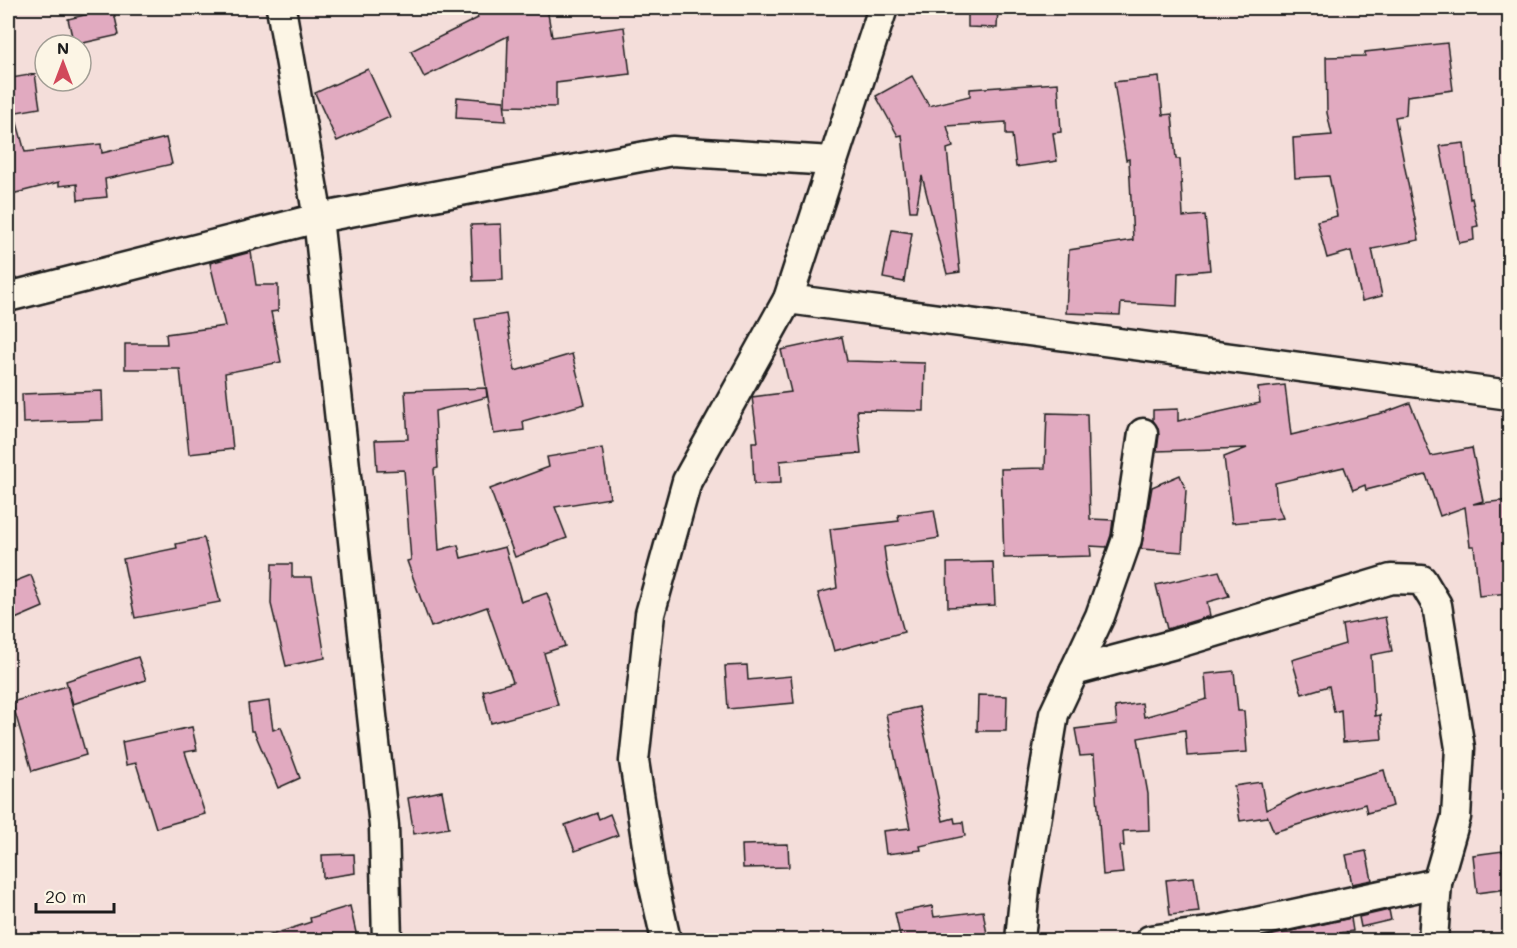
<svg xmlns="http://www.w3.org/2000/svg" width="1517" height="948" font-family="Mali,sans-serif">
<rect width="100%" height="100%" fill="#f4deda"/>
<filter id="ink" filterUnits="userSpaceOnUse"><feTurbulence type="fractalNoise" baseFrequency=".0167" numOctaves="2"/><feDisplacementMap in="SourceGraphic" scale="12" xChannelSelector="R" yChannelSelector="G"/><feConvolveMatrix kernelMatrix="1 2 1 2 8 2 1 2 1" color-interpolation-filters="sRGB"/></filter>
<g filter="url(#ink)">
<g fill="#e1aac0" stroke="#1c1c1c" stroke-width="1.5">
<path d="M113 8 119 35 74 45 68 19Z"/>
<path d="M475 8H547L552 37 624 27 630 74 556 83V107L506 106 508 36 424 77 411 51 478 18Z"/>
<path d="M968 8H998L997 28 968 27Z"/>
<path d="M1447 43 1453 90 1407 96 1406 115 1395 117 1419 240 1372 249 1382 296 1362 301 1351 251 1327 258 1317 221 1337 216 1329 176 1295 178 1293 138 1332 135 1327 113 1326 57 1365 56V52Z"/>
<path d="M368 69 390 117 337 141 315 93Z"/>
<path d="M35 74 40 108 17 112 11 78Z"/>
<path d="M912 76 929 106 970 96V89L1058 83 1061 132 1053 133 1057 161 1016 167 1012 135H1006V122L947 126 953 147 947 149 960 272 947 274 922 176 916 211H910L902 135 898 136 876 96Z"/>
<path d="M1159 77 1163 115 1172 114 1176 159H1180L1183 217 1205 215 1210 270 1178 273 1177 306 1121 303 1120 315 1066 313 1069 250 1133 240 1129 159 1126 160 1114 82Z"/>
<path d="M457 97 504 101 506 121 456 118Z"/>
<path d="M14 112 25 152 101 144 102 153 166 138 172 164 105 179 107 197 78 200 77 184 59 186V182L8 195V113Z"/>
<path d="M1464 143 1470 199 1472 198 1478 226 1473 227 1474 240 1459 243 1440 146Z"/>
<path d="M501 224 503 280 473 281 471 225Z"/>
<path d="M892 230 912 233 904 282 883 278Z"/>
<path d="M251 252 256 285H278V311L271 312 281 362 225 373 233 449 189 454 180 369H125V344H167L166 334 225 326 210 263Z"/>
<path d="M506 314 515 371 572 354 585 404 523 421 524 430 494 434 475 319Z"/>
<path d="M842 337 847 361 925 363 924 411 857 410 861 453 780 461 781 483 754 484 752 442H758L752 397 791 392 781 350Z"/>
<path d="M1285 385 1291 435 1386 412 1410 403 1431 456 1472 448 1483 501 1473 504 1509 500V593L1479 596 1474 546H1470L1465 507 1440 516 1426 475 1366 490 1365 485 1353 490 1344 467 1275 483 1277 503 1283 518 1232 523 1224 457 1247 448 1157 451 1159 435 1153 420V410L1178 409V421L1260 403 1258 388Z"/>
<path d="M486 388 487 397 435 411 438 468 434 469 439 550 458 545 461 558 505 547 521 602 547 593 565 646 544 653 558 705 491 723 483 691 513 682 487 607 431 627 407 561 411 560 404 470 377 471 375 440 408 439 405 391Z"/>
<path d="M102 391 103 420 23 423 22 394Z"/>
<path d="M1047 413 1087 414 1090 519 1113 520 1111 535 1107 547 1090 546 1091 556 1004 558 1001 469 1045 468Z"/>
<path d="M602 448 610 498 555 507 567 538 515 557 490 489 549 467 547 457Z"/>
<path d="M1180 475 1186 490 1182 552 1141 549 1152 487Z"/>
<path d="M934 510 939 538 884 547 887 570 904 632 834 651 818 593 837 588 830 529 899 521 898 515Z"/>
<path d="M204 538 220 602 135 618 123 559 177 548 176 544Z"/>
<path d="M993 562 995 605 948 607 947 563Z"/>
<path d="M272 564H292V577H312L325 658 286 666 271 604Z"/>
<path d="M1219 571 1229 596 1207 602 1210 616 1167 629 1156 585Z"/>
<path d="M31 575 43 607 8 622V584Z"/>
<path d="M1385 617 1392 651 1371 655 1375 716 1380 715 1382 739 1343 742 1341 710 1334 712 1329 686 1302 694 1292 660 1345 644 1342 625Z"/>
<path d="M138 657 146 680 73 704 66 681Z"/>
<path d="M747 665 748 680 791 676 794 703 728 709 725 666Z"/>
<path d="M1234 671 1238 711H1244L1247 752 1187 756 1185 730 1138 738 1148 794 1149 830 1123 831 1124 846H1120L1123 873 1103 875 1094 755 1080 756 1075 729 1117 724 1115 707 1142 703 1144 717 1207 699 1205 674Z"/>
<path d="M67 686 86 755 32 771 12 702Z"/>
<path d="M978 695 1007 696 1006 731H977Z"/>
<path d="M269 701 273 730 281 727 300 778 278 788 254 731H251L248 704Z"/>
<path d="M919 707 943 821 954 818 955 823 963 822 965 836 920 846 921 850 886 854 883 831 910 828 886 714Z"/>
<path d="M192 727 197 750 185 752 205 814 156 828 136 763 126 765 122 742Z"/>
<path d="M1384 770 1393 806 1367 813 1365 804 1274 832 1267 815V817L1240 821 1234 786 1261 782 1266 810 1299 794Z"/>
<path d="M442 791 449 828 414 834 408 798Z"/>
<path d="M597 813 599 819 610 814 618 835 575 851 565 825Z"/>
<path d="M788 844 789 867 743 868 742 845Z"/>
<path d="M1366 851 1372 880 1352 884 1346 855Z"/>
<path d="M1503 851 1507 889 1477 893 1473 855Z"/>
<path d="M354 854 355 873 323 878 322 855Z"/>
<path d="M1194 877 1199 912 1170 915 1166 880Z"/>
<path d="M350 906 357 937 344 940H269L268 936 311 922 310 918Z"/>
<path d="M932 906 934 917 983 911 988 940H901L895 913Z"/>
<path d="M1389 910 1391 920 1361 927 1359 917Z"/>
<path d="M1351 918 1353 931 1293 940H1270L1269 936Z"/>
</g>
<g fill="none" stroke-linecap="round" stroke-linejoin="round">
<g stroke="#1c1c1c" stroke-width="33">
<g id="minor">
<path d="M281 8 318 218 384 826 387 940"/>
<path d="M8 297 318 218 672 151 832 161"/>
<path d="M788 299 1510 395"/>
<path d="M1074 671 1175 644 1391 579 1422 580 1437 605 1460 748 1456 817 1437 883 1433 940"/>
<path d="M666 940 652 878 634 761 650 614 687 481 788 299 883 8"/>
<path d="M1020 940 1025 887 1054 714 1100 616 1127 539 1143 433"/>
<path d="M1150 940 1215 931 1437 883"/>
</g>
</g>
<use href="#minor" stroke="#fcf5e5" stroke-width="28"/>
</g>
</g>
<rect width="1517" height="948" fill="none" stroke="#fcf5e5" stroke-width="30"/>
<rect x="15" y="15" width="1487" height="918" fill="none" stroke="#1c1c1c" stroke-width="2" filter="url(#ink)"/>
<g transform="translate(63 63)"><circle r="28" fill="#fcf5e5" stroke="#a29e95" stroke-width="1.5"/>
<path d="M0-4.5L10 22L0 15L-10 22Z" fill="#d1495b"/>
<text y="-9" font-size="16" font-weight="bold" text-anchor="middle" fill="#1c1c1c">N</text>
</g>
<path d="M36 903v9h78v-9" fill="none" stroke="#1c1c1c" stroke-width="3"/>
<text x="45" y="903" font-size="18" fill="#1c1c1c" stroke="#fcf5e5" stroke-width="4.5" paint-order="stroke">20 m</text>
</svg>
